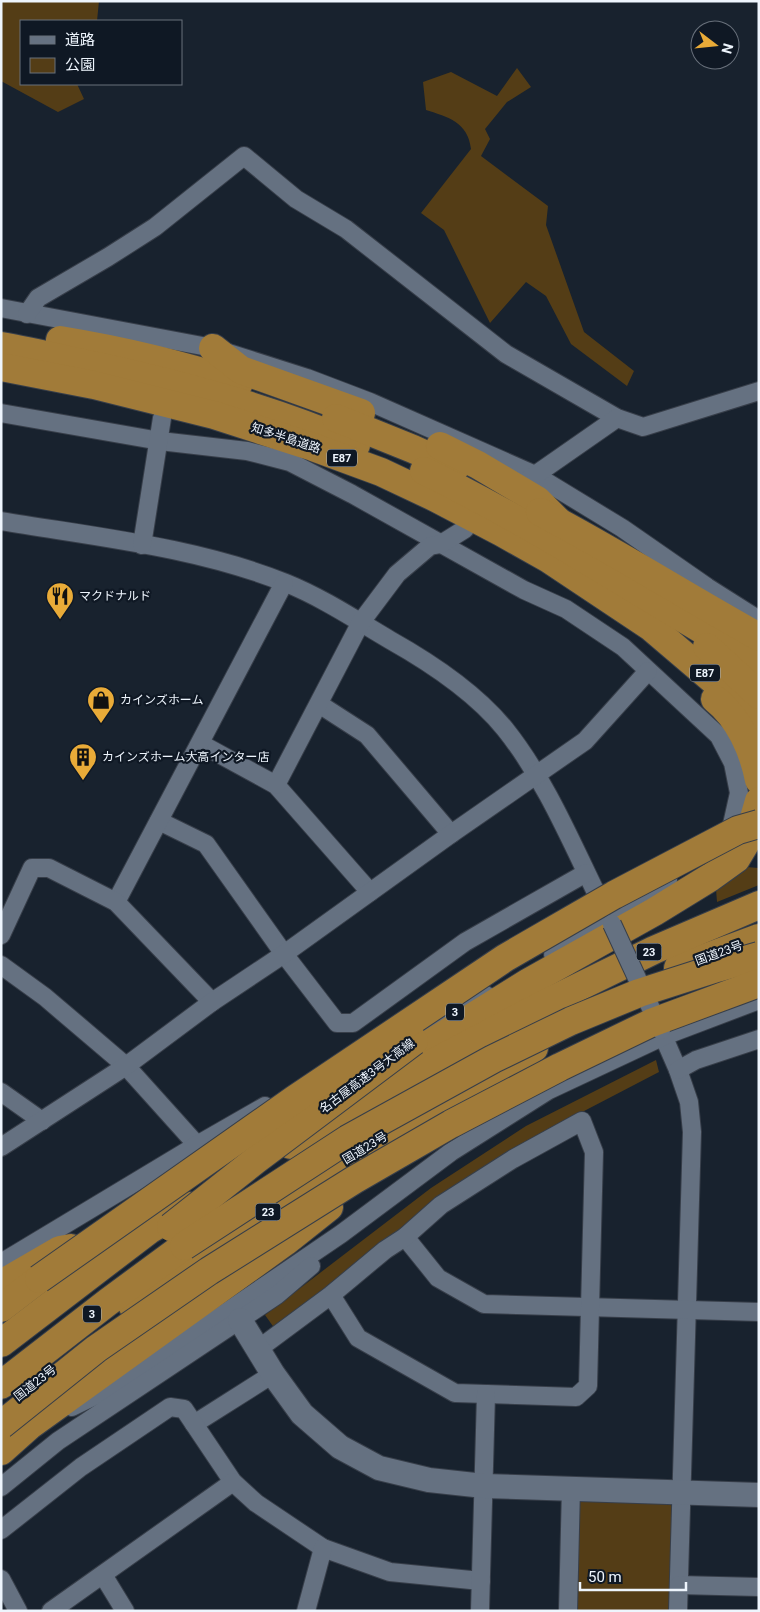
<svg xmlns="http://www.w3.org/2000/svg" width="760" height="1612" font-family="Roboto,'Noto Sans JP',sans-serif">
<rect width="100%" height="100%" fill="#18222e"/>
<g fill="#543d16">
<path d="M1 1H99L97 21H21V84H77L84 99 58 112 1 81Z"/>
<path d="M517 68 531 87 507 102 485 129 490 139 481 156 548 206 546 225 584 332 634 371 627 386 571 344 546 296 526 282 490 323 444 230 421 213 471 149C468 122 448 117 426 110L423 82 451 72 497 96Z"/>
<path d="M746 867 759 868V885L717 902 716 889Z"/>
<path d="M656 1060 659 1072 538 1135 457 1186 275 1329 265 1315 431 1188 526 1126Z"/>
<path d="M582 1499 669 1503 673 1508 671 1611H575L578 1504Z"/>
</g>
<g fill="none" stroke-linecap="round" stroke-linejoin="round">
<g stroke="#373e49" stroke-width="20">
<g id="street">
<path d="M1 308 213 348 307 378 370 402 535 475 622 528 707 587 759 620"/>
<path d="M27 314 38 298 108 257 155 227 244 156 296 199 346 229 506 354 617 418 643 427 759 391"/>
<path d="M1 413 160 441 247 451 290 462 352 494 524 590 566 609 623 647 719 736 733 763 739 793 731 829 723 837"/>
<path d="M528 480 617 418"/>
<path d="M1 521C96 537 196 547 286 583 323 598 356 620 390 640 431 663 475 692 505 729 548 783 574 849 605 911"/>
<path d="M142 545 162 418"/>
<path d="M319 704 367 735 451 834"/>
<path d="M201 744 276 785 370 892"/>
<path d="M276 785 361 622 397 574 430 546 441 544 465 529"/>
<path d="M159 821 206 844 284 954 337 1023H353L465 942 586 873"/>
<path d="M116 902 284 583"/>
<path d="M1 935 32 868H49L116 902 212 1002"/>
<path d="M553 954 668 880"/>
<path d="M1 965 45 997 126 1066 197 1145"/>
<path d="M422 1027 486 995"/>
<path d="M661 1031 678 1070 689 1102 692 1132 678 1611"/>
<path d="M678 1070 696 1060 759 1039"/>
<path d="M1 1092 42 1121"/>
<path d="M1 1147 126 1066 212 1002 284 954 451 834 585 741 648 671"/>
<path d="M405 1237 438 1278 484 1304 759 1312"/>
<path d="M1 1263 197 1145 265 1106"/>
<path d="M257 1350 331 1295 385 1250 405 1237 441 1205 513 1159 582 1121 594 1152 588 1386 576 1397 455 1393 358 1338 331 1295"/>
<path d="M72 1407 107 1390 222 1315 341 1234 451 1152 549 1090 664 1036 759 1000"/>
<path d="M194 1424 273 1374"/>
<path d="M1 1487 58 1441 277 1295 311 1266"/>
<path d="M1 1530 81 1467 170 1407 184 1409 233 1482 256 1503 323 1548 390 1572 481 1581"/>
<path d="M103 1575 125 1611"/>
<path d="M1 1579 18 1611"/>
<path d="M679 1585 759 1587"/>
<path d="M51 1611 233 1482"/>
<path d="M306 1611 323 1548"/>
<path d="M480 1611 486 1394"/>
<path d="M568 1611 571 1488"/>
</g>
</g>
<g stroke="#373e49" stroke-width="26">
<path id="secondary" d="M240 1320 273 1374 302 1414 340 1447 379 1468 429 1480 484 1486 759 1495"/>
</g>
<g stroke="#373e49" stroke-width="30">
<g id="highway">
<path d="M60 340C121 350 180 364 239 383"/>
<path d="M1 346C35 352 68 360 102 367 190 387 273 409 356 445"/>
<path d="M213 348 241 370 361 413"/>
<path d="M1 367 94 385 214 415 313 447 381 472 436 498 501 532 549 559 651 627 759 719"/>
<path d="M336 418 413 449 455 468"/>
<path d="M440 446 478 465 537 500 557 520"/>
<path d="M424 471C540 527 647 599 759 663"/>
<path d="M540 512C615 551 685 596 759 637"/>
<path d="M707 647 759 695"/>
<path d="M715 699C739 718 753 750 759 780"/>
<path d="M678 968 759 938"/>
<path d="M406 1066 413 1054 529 982 654 912 711 877 736 859 748 839 759 801"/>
<path d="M439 1116 461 1098 534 1048"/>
<path d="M291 1145 397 1082 542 1005 654 950 759 905"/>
<path d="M1 1284 60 1250 71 1248"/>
<path d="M133 1307 326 1171 449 1097"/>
<path d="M1 1308 39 1279"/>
<path d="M1 1343 149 1230 190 1206"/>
<path d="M1 1385 108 1302 184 1246"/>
<path d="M1 1451 29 1426 285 1242 329 1207"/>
</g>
</g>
<use href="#street" stroke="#657181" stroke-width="18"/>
<use href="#secondary" stroke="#657181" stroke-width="24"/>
<use href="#highway" stroke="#a17b39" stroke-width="28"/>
<g stroke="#373e49" stroke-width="20" stroke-linecap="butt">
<path id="street-bridge" d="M612 924 661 1030"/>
</g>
<g stroke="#373e49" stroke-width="30" stroke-linecap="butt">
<g id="highway-bridge">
<path d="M171 1227 257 1159 414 1041"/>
<path d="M184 1246 348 1139 493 1059 571 1021 639 993 717 968 759 956"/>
<path d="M39 1279 295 1099 505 958 614 895 738 830 759 824"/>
<path d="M1 1425 96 1349 209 1271 354 1180 451 1124 560 1067 651 1023 759 983"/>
</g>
</g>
<use href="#street-bridge" stroke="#657181" stroke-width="18"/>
<use href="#highway-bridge" stroke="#a17b39" stroke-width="28"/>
</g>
<defs>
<g id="restaurant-pin" transform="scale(1.4375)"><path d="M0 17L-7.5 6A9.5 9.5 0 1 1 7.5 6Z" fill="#e9ab38" stroke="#0f1824"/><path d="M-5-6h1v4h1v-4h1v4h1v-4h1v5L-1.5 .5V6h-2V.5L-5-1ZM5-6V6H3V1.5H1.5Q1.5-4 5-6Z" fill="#111"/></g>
<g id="shop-pin" transform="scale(1.4375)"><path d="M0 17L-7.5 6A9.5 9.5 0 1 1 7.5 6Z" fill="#e9ab38" stroke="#0f1824"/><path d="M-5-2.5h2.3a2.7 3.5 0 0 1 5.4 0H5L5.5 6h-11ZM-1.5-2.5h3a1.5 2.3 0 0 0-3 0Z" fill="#111"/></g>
<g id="building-pin" transform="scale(1.4375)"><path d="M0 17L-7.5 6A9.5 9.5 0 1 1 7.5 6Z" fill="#e9ab38" stroke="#0f1824"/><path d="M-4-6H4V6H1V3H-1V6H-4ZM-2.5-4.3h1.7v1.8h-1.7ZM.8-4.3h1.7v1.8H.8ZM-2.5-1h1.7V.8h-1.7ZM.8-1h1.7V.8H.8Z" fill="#111"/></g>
</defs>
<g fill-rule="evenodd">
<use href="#restaurant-pin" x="60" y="596"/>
<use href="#shop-pin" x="101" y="700"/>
<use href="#building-pin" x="83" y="757"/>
</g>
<g text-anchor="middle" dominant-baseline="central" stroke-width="4.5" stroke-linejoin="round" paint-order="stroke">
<g fill="#0f1824" stroke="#abb3bc" stroke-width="1">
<rect x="327" y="449.5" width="30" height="17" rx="4"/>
<rect x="690" y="664.5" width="30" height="17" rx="4"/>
<rect x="636.5" y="943.5" width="25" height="17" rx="4"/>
<rect x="446" y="1003.5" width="18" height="17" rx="4"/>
<rect x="255.5" y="1203.5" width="25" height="17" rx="4"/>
<rect x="83" y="1305.5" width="18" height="17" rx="4"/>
</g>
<g font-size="11" font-weight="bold" fill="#eef5fd">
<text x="342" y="458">E87</text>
<text x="705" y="673">E87</text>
<text x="649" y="952">23</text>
<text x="455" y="1012">3</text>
<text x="268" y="1212">23</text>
<text x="92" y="1314">3</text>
</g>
<g font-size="12" fill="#eef5fd" stroke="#0f1824">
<text transform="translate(286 438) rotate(18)">知多半島道路</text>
<text transform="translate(719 953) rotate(-20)">国道23号</text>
<text transform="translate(367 1076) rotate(-37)">名古屋高速3号大高線</text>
<text transform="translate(365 1148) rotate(-31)">国道23号</text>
<text transform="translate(35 1383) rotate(-38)">国道23号</text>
</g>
<g font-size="12" fill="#eef5fd" stroke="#0f1824" text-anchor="start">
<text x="79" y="596">マクドナルド</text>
<text x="120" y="700">カインズホーム</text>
<text x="102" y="757">カインズホーム大高インター店</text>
</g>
</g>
<rect width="760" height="1612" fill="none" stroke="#eef5fd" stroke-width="5"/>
<rect x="20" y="20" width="162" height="65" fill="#0f1824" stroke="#68707b"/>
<rect x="30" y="36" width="25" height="8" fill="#657181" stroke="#68707b"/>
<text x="65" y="45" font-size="15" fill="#eef5fd">道路</text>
<rect x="30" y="58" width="25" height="15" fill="#543d16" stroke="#68707b"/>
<text x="65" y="70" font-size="15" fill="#eef5fd">公園</text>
<g transform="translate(715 45) rotate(106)"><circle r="24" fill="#0f1824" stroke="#68707b"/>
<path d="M0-4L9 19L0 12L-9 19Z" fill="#e9ab38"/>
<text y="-8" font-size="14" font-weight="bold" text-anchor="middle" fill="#eef5fd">N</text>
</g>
<path d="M580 1582v8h106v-8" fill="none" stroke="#eef5fd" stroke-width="2.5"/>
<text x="588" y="1582" font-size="15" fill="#eef5fd" stroke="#0f1824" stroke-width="4" paint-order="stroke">50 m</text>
</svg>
